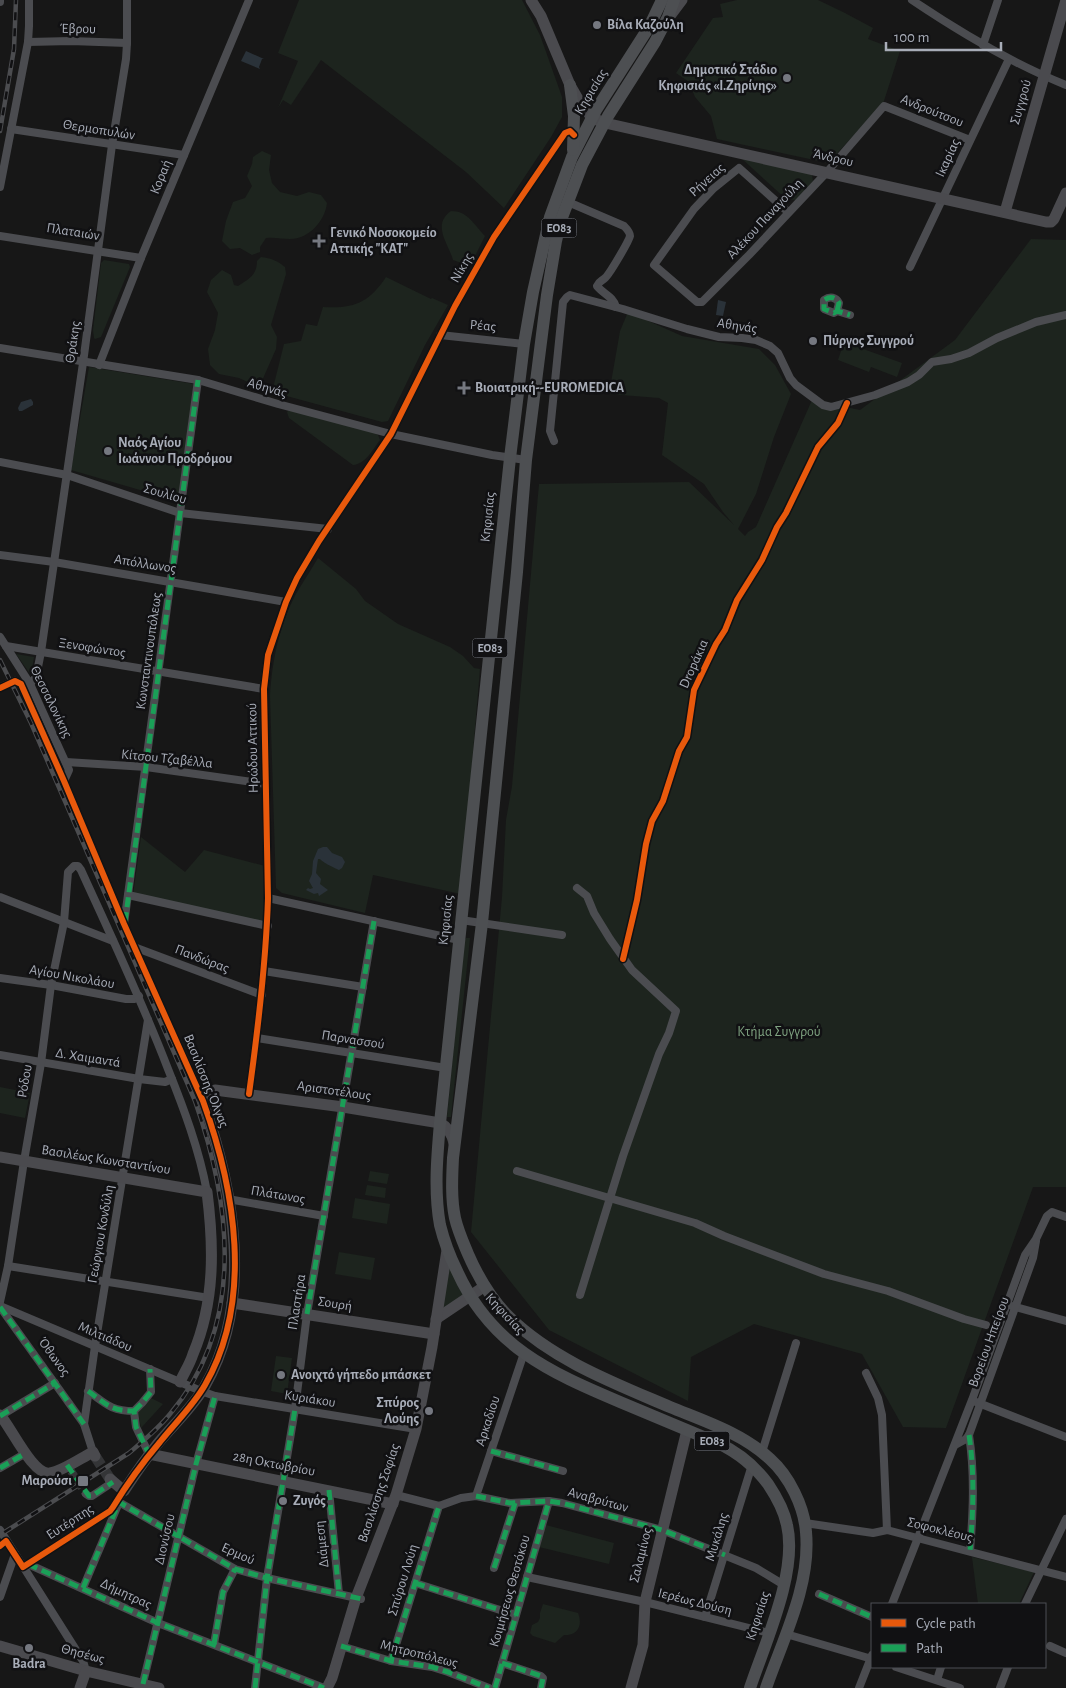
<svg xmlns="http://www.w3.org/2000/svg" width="1066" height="1688" font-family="'Alegreya Sans',sans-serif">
<rect width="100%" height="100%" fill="#171717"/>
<g fill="#1d241e">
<path d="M299 0H522L540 35 562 97V117L551 137 504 208 466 172 321 60 291 105 283 100 278 108 298 61 278 53Z"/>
<path d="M737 0H818L845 13 873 28 868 39 900 51 883 104 828 163 717 139 711 116 695 97 689 82 676 73 713 18 723 17 720 4Z"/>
<path d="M262 151 271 155 269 170 272 183 280 192 297 196 309 192 321 195 327 203C325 221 309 239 290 239 282 239 275 237 266 238L260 247V252L252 255 240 248 230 249 222 241 226 221 233 202 245 198 252 186 247 176 252 164 253 157Z"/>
<path d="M741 158 807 173 812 175 813 181 796 200 786 199Z"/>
<path d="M451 211C468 211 474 225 485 236L470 266 453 260C449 244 431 225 451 211Z"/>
<path d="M1031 239 1066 240V1187H1033L946 1428 903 1427 862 1354 754 1324 691 1357 688 1401 549 1330 471 1232 502 897 506 820 512 786 539 484 689 482 734 525 723 512 704 484 662 455 668 403 659 398 609 394 620 331 628 312 682 336 759 349 775 365 791 394 774 437 756 494 738 529 745 536 748 532 756 527 812 400 860 410 955 340Z"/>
<path d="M261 257C271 258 278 261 285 267L286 274 271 325 277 337 276 349 261 383 252 384 239 378 219 374 210 365 208 349 215 330 218 313 207 292 211 280 222 270 231 275 234 285 238 286C249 279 257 275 257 261Z"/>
<path d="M104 260 129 264 130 267 101 337 95 339 94 338 93 330 101 263Z"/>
<path d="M386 277 431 299 432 298 448 305 425 345 388 421 382 422 272 392 284 344 301 341 306 324 317 326 323 307C353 309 369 303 386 277Z"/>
<path d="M844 342 902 363 897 377 871 367 869 372 838 360Z"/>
<path d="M89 367 194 384 178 501 71 470Z"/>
<path d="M290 409 370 431 378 435 380 440C373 449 366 464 353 465L289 418 287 412Z"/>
<path d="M318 558 356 589 365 601 398 624 450 647 463 656 474 668 480 669 461 894 373 875 365 913 282 893 276 888 270 696C272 662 279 625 296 594 303 582 311 570 318 558Z"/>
<path d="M16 654 34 657 31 675Z"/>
<path d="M141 837 185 872 204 850 265 866V924L133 895Z"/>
<path d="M466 938H470L451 1117H447L464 941Z"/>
<path d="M0 1087 30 1093 25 1118 0 1113Z"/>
<path d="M370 1171 389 1174 387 1184 368 1181Z"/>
<path d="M367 1185 386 1188 385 1198 365 1195Z"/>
<path d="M355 1198 390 1204 387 1224 352 1218Z"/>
<path d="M339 1252 375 1258 371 1280 335 1274Z"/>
<path d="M449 1265 464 1295 442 1310Z"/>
<path d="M276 1356 292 1358 287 1394 271 1391Z"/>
<path d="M151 1398 163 1404 141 1428 138 1412Z"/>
<path d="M546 1525 614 1543 609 1564 539 1547Z"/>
<path d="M972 1557 1034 1572 1019 1604H978Z"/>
<path d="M543 1604 578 1613C583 1625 578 1636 564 1635L555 1643 533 1636 530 1633 532 1625 538 1622 540 1618V1613Z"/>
</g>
<g fill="#2a3239">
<path d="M246 51 264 59H262L259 67 260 69 241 61Z"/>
<path d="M718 300 726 302 723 316 716 315Z"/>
<path d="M31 399 33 402V405L22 411H19L18 408 21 402Z"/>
<path d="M323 847H327L332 853 342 857 345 862 342 868 339 870C336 869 322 862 320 859H318L316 873 321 879 320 884 328 890 319 896 318 893 314 894 306 890 308 888 310 889 313 888 309 881 312 874 313 861 318 849Z"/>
</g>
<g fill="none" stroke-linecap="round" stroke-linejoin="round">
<path stroke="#343537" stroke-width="8" stroke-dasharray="8 4" stroke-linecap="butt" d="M71 1471 86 1494"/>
<path stroke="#343537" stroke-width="11" stroke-dasharray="11 5.5" stroke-linecap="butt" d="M95 1456 110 1479"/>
<g stroke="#4b4c50" stroke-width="8">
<path d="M912 0C961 33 1011 63 1066 85"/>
<path d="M0 2V0"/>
<path d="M28 42 71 41 127 43"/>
<path d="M983 45 998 0"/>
<path d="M11 129 184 155"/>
<path d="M0 187 28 42 29 26V0"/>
<path d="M568 202 624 226C627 229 630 232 630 236 629 241 609 275 605 278 602 281 599 281 597 286 603 294 613 296 616 307"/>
<path d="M788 212 739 168 713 189 694 209 654 265 697 302H702L749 255 827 172 884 106 970 140"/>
<path d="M0 236 141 258"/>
<path d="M910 267 1009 59"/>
<path d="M837 311 839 303C836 297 830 296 824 300V309L834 313 837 311 850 315"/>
<path d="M440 335 524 344"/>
<path d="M0 348 198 380 278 404 391 434 492 455 526 460"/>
<path d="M99 365 141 258 249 0"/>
<path d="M554 441 550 431 563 302 567 297 570 295 623 309 687 329 719 337 742 338 756 340 770 346 778 353 790 378 796 385 823 405 831 407 875 395 908 382 919 375 932 362 951 359 969 353 997 338 1036 322 1066 315"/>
<path d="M0 462 67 475 180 513 328 529"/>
<path d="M0 555 54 562 286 602"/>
<path d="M0 637 30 684 69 770 64 781"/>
<path d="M6 646 264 689"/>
<path d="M15 681 21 684 64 781 124 924 203 1101"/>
<path d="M30 684 36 677 41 652 83 363 112 145 126 59 127 43V0"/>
<path d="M66 762 146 767 266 784"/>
<path d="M577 888 587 896 594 913 610 939 632 970 676 1011 669 1033 659 1054 623 1156 580 1295"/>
<path d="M128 895 268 926"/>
<path d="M0 897 113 941"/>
<path d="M268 898 459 940"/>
<path d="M461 920 562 935"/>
<path d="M124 924 198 380"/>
<path d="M134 947 262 995"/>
<path d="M264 971 363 987"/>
<path d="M0 978 51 985 126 999H134L139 996"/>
<path d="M257 1038 446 1068"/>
<path d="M0 1055 139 1079 165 1082 172 1079"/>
<path d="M249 1094C258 1029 266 964 268 898L264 689 268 655 286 602 297 578 319 541 391 434 455 306 494 237 565 133 570 131 574 135"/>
<path d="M517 1171 695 1223 724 1236 824 1274 888 1291 964 1319 986 1325"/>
<path d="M228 1199 324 1216"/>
<path d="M8 1266 209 1298"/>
<path d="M0 1302 8 1266 24 1161 41 1063 51 985 64 922 68 872 74 866H78L81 870C111 936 142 1001 168 1069 184 1109 199 1149 207 1192"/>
<path d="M0 1306 201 1391 215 1396 416 1429"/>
<path d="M1012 1306 1066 1321"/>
<path d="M0 1307 84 1424"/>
<path d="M866 1373 878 1398 882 1415 887 1530"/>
<path d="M88 1391C106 1404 111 1411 134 1411L136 1427 149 1454"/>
<path d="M976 1402 1066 1437"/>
<path d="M134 1411 142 1403 151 1392 150 1369"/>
<path d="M0 1416 55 1383"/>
<path d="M969 1435C975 1474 973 1513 970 1551"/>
<path d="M955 1445 966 1439 969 1435 1033 1258 1036 1241"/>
<path d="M491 1451 563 1471"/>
<path d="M93 1452 84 1424 95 1346 148 1020"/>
<path d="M762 1452 796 1343"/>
<path d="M0 1468 26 1453"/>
<path d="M329 1490 339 1594"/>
<path d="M86 1494 89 1496H92L113 1482"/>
<path d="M396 1495 439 1506 461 1498 476 1496 510 1503 549 1501 562 1503 662 1530 756 1568 784 1585"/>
<path d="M476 1496 524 1353"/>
<path d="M117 1501 235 1569 267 1578 361 1599"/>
<path d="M805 1523 873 1533 887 1530 1066 1577"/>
<path d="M0 1530 83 1661 86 1671"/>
<path d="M28 1564 158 1623 324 1688"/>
<path d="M26 1565 110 1511 124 1491"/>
<path d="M494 1568 515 1503"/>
<path d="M527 1577 645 1602 769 1633"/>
<path d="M415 1583 516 1615"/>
<path d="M83 1588 118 1505"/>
<path d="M819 1594 872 1617"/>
<path d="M0 1597 15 1554"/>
<path d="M892 1604 972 1400 1025 1255 1036 1239 1047 1216 1052 1212 1066 1217"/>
<path d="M1025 1604 1066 1519"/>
<path d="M705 1617 752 1465"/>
<path d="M786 1634 872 1659"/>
<path d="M214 1644 223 1592 235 1569"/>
<path d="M341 1646 391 1661 432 1667 448 1672 489 1688"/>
<path d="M1050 1646 1066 1653"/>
<path d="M391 1661 439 1506"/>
<path d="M502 1663 541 1676 543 1678 541 1688"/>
<path d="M896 1667 960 1688"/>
<path d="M937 1680 941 1667"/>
<path d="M142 1687 196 1464 215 1396"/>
<path d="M255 1688 267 1578 295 1409 307 1314 374 921"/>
<path d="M495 1688 549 1501"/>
<path d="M859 1688 872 1655"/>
<path d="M1000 1688 1008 1667"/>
</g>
<g stroke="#4a4a4e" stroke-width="11">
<path d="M531 0 541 16 570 85 578 99 592 118 605 123 1046 222H1051L1054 219 1066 193"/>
<path d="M670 16 682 0"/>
<path d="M1005 212 1066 0"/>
<path d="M0 1157 207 1192C214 1247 215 1302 193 1354 190 1364 184 1373 180 1382"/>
<path d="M232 1303 434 1334"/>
<path d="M436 1319 485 1286"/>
<path d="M0 1415C11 1427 33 1476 50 1473 63 1471 81 1458 93 1452L95 1456"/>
<path d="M149 1454 393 1504"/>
<path d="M110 1479 124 1491C135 1474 146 1458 159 1442 175 1423 193 1407 205 1386 254 1301 234 1189 203 1101L207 1094 215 1090 343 1107 440 1123C448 1127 452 1134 454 1143"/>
<path d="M0 1646 86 1671 159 1688"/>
<path d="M80 1688 86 1671"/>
<path d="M327 1688 332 1678 356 1598 396 1495 416 1429 432 1347 447 1250"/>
<path d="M631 1688 643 1645 645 1602 687 1430"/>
</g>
<g stroke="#4d4f52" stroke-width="12">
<path d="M662 0 649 27 596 110 572 157 550 217 533 292 524 344 510 458 440 1123C437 1157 434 1192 440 1225 444 1241 450 1257 457 1271 491 1346 549 1372 620 1402 653 1416 685 1429 718 1443 739 1453 754 1465 768 1484 776 1496 784 1510 787 1525 798 1572 765 1643 750 1688"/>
<path d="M674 0 668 17 655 42 608 116 582 165 561 220 556 241 547 295 526 460 517 572 482 923 453 1158C452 1178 451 1199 455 1218 458 1231 463 1242 468 1254 478 1277 491 1299 509 1317 553 1360 614 1383 670 1407 704 1421 742 1433 770 1459 789 1476 804 1506 806 1532 811 1585 783 1639 766 1688"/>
<path d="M570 85 574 116 573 150"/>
</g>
<g stroke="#4b4c4f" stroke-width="4.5">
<g id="rail">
<path d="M0 131 14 49 16 0"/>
<path d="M0 660 31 723 195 1101C231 1204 246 1324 170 1414 158 1429 143 1441 129 1453L0 1535"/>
</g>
</g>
<use href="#rail" stroke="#111113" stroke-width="2.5" stroke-dasharray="8" stroke-linecap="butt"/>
<path stroke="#4b4c50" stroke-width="8" d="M1 687 15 681"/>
<g stroke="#1a9f57" stroke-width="5" stroke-dasharray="10 5" stroke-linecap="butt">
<path d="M837 311 839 303C836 297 830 296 824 300V309L834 313 837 311 850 315"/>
<path d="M125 922 198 380"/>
<path d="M0 1307 84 1424"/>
<path d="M307 1314 374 921"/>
<path d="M88 1391C106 1404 111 1411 134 1411L136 1427 149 1454"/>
<path d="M134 1411 142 1403 151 1392 150 1369"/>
<path d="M0 1416 55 1383"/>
<path d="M969 1435C975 1474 973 1513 970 1551"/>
<path d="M491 1451 563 1471"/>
<path d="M67 1465 89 1496H92L113 1482"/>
<path d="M0 1468 26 1453"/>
<path d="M329 1490 339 1594"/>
<path d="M476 1496 510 1503 549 1501 562 1503 662 1530 725 1555"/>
<path d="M117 1501 235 1569 267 1578 362 1599"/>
<path d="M28 1564 158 1623 324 1688"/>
<path d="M494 1568 515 1503"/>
<path d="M415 1583 516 1615"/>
<path d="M83 1588 117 1507"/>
<path d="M819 1594 872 1617"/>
<path d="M214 1644 223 1592 235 1569"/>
<path d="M341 1646 391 1661 432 1667 448 1672 489 1688"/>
<path d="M391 1661 439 1506"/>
<path d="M502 1663 541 1676 543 1678 541 1688"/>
<path d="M143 1684 196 1464 215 1396"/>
<path d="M255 1688 267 1578 295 1409"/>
<path d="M495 1688 549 1501"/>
</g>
<g stroke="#111113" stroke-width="9">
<g id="cycleway">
<path d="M0 688 15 681 21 684 64 781 124 924 203 1101C235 1189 254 1300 205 1385 193 1406 175 1423 160 1442 143 1462 127 1484 113 1507L110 1511 23 1567 6 1541 0 1546"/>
<path d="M623 959 637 900 646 844 652 821 663 801 679 751 687 737 694 690 716 644 725 630 737 600 762 560 777 527 786 513 818 447 838 423 847 403"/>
<path d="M249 1094C258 1029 266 964 268 898L264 689 268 655 286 602 297 578 319 541 391 434 455 306 494 237 565 133 570 131 574 135"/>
</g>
</g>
<use href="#cycleway" stroke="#e8590c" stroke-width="6"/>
</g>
<g fill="#757880" stroke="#111113" stroke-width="2">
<circle cx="597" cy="25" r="5"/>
<circle cx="787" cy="78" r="5"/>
<path d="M316.5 233.5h5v5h5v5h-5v5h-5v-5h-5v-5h5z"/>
<circle cx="813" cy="341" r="5"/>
<path d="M461.5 380.5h5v5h5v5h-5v5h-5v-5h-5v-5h5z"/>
<circle cx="108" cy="451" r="5"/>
<circle cx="281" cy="1375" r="5"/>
<circle cx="429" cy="1411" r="5"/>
<rect x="77" y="1475" width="12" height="12" rx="2.5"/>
<circle cx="283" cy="1501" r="5"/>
<circle cx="29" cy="1648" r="5"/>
</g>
<g text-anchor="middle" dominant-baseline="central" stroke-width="5" stroke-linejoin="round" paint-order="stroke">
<g fill="#111113" stroke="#7b7e86" stroke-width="1">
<rect x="541.5" y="218.5" width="35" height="19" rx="4"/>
<rect x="472.5" y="638.5" width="35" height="19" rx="4"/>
<rect x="694.5" y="1431.5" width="35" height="19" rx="4"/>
</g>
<g font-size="12" font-weight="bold" fill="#a8adb8">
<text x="559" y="228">ΕΟ83</text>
<text x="490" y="648">ΕΟ83</text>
<text x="712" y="1441">ΕΟ83</text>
</g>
<g font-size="14" font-weight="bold" fill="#a8adb8" stroke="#111113" text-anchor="start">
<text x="607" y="25">Βίλα Καζούλη</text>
<text x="777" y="70" text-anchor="end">Δημοτικό Στάδιο<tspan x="777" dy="16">Κηφισιάς «Ι.Ζηρίνης»</tspan></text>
<text x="330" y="233">Γενικό Νοσοκομείο<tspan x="330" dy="16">Αττικής "ΚΑΤ"</tspan></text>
<text x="823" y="341">Πύργος Συγγρού</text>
<text x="475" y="388">Βιοιατρική--EUROMEDICA</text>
<text x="118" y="443">Ναός Αγίου<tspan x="118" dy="16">Ιωάννου Προδρόμου</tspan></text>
<text x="291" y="1375">Ανοιχτό γήπεδο μπάσκετ</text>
<text x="419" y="1403" text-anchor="end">Σπύρος<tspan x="419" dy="16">Λούης</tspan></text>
<text x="72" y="1481" text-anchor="end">Μαρούσι</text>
<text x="293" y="1501">Ζυγός</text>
<text x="29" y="1664" text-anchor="middle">Badra</text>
</g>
<g font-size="14" fill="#a8adb8" stroke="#111113">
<text transform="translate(78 29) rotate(1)">Έβρου</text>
<text transform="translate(591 92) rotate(-59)">Κηφισίας</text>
<text transform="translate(1021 102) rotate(-74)">Συγγρού</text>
<text transform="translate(932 111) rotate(22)">Ανδρούτσου</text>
<text transform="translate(99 130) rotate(9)">Θερμοπυλών</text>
<text transform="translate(833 158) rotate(13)">Άνδρου</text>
<text transform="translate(948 158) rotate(-65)">Ικαρίας</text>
<text transform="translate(161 177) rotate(-68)">Κοραή</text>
<text transform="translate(707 180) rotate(-42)">Ρήνειας</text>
<text transform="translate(765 219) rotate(-47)">Αλέκου Παναγούλη</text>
<text transform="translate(73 232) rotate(9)">Πλαταιών</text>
<text transform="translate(462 268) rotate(-60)">Νίκης</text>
<text transform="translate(483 326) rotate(5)">Ρέας</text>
<text transform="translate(737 326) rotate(9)">Αθηνάς</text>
<text transform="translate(73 342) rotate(-82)">Θράκης</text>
<text transform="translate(267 388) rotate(16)">Αθηνάς</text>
<text transform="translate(165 494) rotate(16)">Σουλίου</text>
<text transform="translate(488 517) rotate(-84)">Κηφισίας</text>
<text transform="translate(145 564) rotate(9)">Απόλλωνος</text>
<text transform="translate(92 648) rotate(9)">Ξενοφώντος</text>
<text transform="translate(149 651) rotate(-82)">Κωνσταντινουπόλεως</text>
<text transform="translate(694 664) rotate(-66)">Dropάκια</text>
<text transform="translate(51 702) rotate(64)">Θεσσαλονίκης</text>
<text transform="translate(253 748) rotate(-91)">Ηρώδου Αττικού</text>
<text transform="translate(167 759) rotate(6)">Κίτσου Τζαβέλλα</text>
<text transform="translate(446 920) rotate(-84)">Κηφισίας</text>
<text transform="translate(202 959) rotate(21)">Πανδώρας</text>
<text transform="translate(72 977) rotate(10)">Αγίου Νικολάου</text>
<text transform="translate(353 1040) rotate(9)">Παρνασσού</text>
<text transform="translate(88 1058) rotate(9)">Δ. Χαιμαντά</text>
<text transform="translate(25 1081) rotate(-80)">Ρόδου</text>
<text transform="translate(206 1081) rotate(68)">Βασιλίσσης Όλγας</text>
<text transform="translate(334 1091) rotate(8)">Αριστοτέλους</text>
<text transform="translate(106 1160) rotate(9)">Βασιλέως Κωνσταντίνου</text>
<text transform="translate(278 1195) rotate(10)">Πλάτωνος</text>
<text transform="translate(101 1234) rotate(-80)">Γεώργιου Κονδύλη</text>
<text transform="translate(297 1302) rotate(-81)">Πλαστήρα</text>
<text transform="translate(335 1304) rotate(9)">Σουρή</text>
<text transform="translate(505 1314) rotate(47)">Κηφισίας</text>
<text transform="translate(105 1337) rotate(23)">Μιλτιάδου</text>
<text transform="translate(989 1342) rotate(-70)">Βορείου Ηπείρου</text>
<text transform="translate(54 1357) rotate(54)">Όθωνος</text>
<text transform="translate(310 1399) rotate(9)">Κυριάκου</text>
<text transform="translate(488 1421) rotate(-72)">Αρκαδίου</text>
<text transform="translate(274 1464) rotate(11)">28η Οκτωβρίου</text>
<text transform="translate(379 1493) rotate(-71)">Βασιλίσσης Σοφίας</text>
<text transform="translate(598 1500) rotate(15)">Αναβρύτων</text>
<text transform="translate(70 1522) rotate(-33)">Ευτέρπης</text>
<text transform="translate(940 1530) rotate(14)">Σοφοκλέους</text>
<text transform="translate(717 1537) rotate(-73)">Μυκάλης</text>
<text transform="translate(165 1539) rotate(-77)">Διονύσου</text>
<text transform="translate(322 1544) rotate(-96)">Διάμεση</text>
<text transform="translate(238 1554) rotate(24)">Ερμού</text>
<text transform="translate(641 1555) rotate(-76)">Σαλαμίνος</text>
<text transform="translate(403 1580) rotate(-73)">Σπύρου Λούη</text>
<text transform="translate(510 1591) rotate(-74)">Κοιμήσεως Θεοτόκου</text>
<text transform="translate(126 1594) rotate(25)">Δήμητρας</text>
<text transform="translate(695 1602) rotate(14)">Ιερέως Δούση</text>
<text transform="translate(758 1616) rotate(-72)">Κηφισίας</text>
<text transform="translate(83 1654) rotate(15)">Θησέως</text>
<text transform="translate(419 1654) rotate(14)">Μητροπόλεως</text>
</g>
<g font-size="14" fill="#7fa381" stroke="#111113">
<text x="779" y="1032">Κτήμα Συγγρού</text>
</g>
</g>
<rect x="871" y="1603" width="175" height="65" fill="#111113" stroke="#4d4f55"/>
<rect x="881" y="1619" width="25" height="8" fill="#e8590c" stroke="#4d4f55"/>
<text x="916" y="1628" font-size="15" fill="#a8adb8">Cycle path</text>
<rect x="881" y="1644" width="25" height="8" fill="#1a9f57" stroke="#4d4f55"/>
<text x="916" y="1653" font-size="15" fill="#a8adb8">Path</text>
<path d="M886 42v8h115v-8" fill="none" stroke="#a8adb8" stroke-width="2.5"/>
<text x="894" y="42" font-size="15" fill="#a8adb8" stroke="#111113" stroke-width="4" paint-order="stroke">100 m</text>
</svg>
